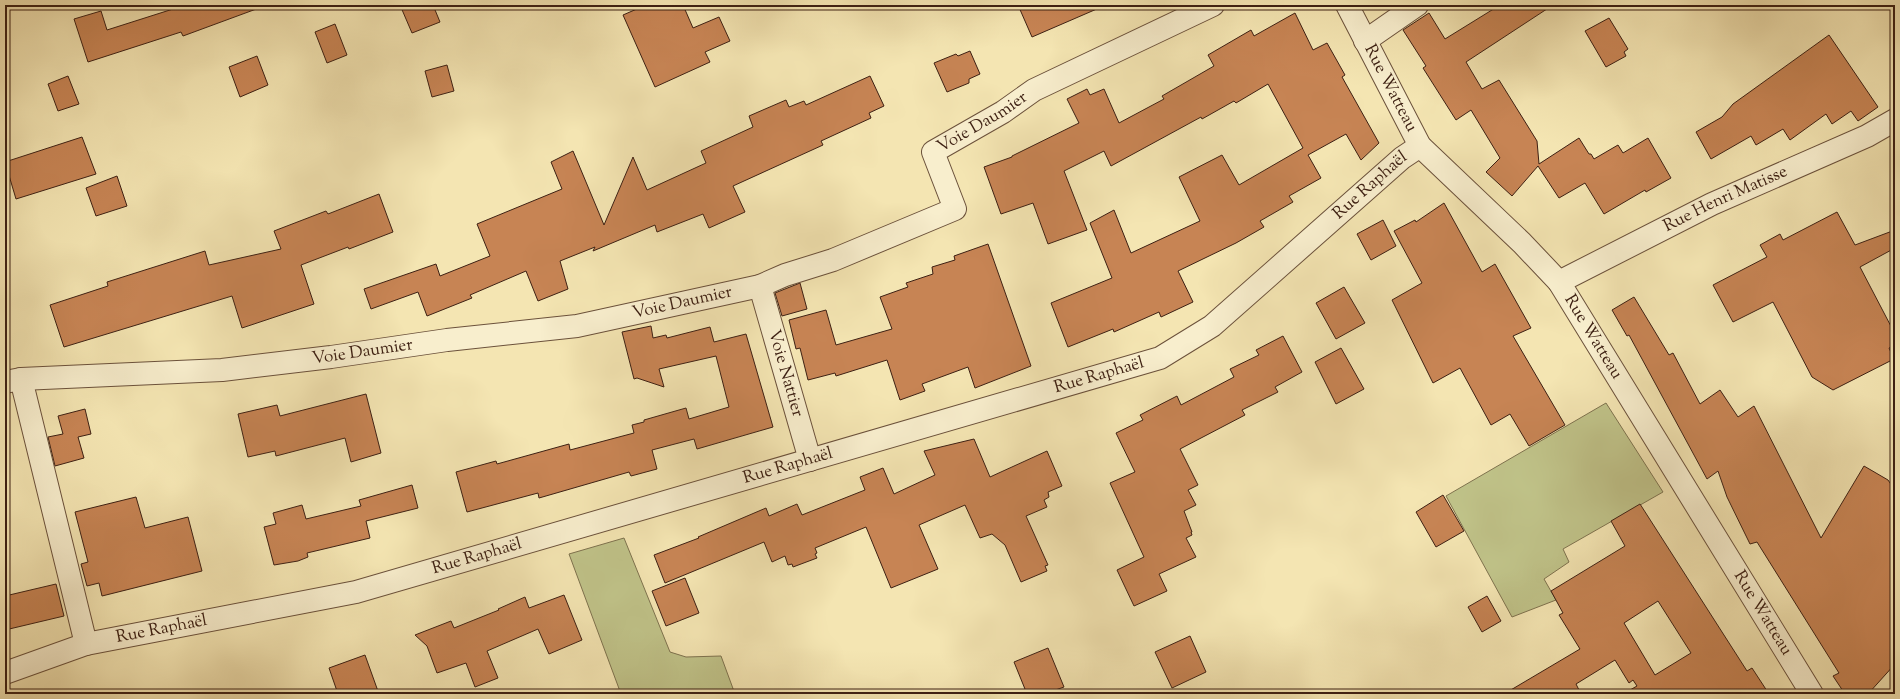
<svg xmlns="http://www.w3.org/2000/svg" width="1900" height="699" font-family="'Sorts Mill Goudy',serif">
<rect width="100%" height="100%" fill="#f4e5b2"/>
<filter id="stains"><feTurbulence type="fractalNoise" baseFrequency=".005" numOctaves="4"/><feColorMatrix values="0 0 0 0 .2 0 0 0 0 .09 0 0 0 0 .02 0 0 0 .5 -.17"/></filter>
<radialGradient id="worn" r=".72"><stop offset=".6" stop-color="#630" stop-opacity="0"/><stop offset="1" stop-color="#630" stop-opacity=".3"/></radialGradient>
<g fill="#c0c389" stroke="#7e724e">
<path d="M1606 403 1663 492 1563 549 1569 562 1544 579 1556 600 1512 617 1446 496Z"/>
<path d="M624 538 670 652 686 657 721 656 735 694H621L569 554Z"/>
</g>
<g fill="#c78454" stroke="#3d2013" fill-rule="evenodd">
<path d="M171 5H259V8L183 36 181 32 88 62 74 19 101 11 107 30 173 9Z"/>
<path d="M400 5H433L440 22 412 33Z"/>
<path d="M646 5H683L693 28 719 17 730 41 705 52 710 62 655 87 623 15Z"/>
<path d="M1018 5H1106L1032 37Z"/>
<path d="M1500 5H1553L1466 62 1482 89 1499 80 1537 141 1539 164 1579 138 1589 154H1591L1594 159 1618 145 1623 153 1648 138 1671 178 1646 192 1645 190 1604 214 1585 183 1559 198 1538 166 1512 196 1486 172 1500 158 1471 110 1456 120 1423 68 1426 66 1403 30 1429 13 1445 39Z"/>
<path d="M1295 13 1313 50 1327 43 1345 75 1342 77 1379 143 1361 160 1346 134 1308 155 1321 178 1289 196 1293 202 1260 221 1264 227 1236 243 1178 271 1193 302 1161 317 1159 312 1114 332 1113 329 1068 347 1051 303 1112 278 1090 223 1114 210 1131 253 1200 221 1179 177 1222 155 1239 185 1303 148 1268 84 1236 103 1234 101 1202 119 1201 117 1111 166 1104 151 1064 171 1087 230 1048 244 1033 203 1001 214 984 167 1012 157V156L1079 123 1067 99 1087 89 1090 95 1104 89 1119 123 1164 99 1162 96 1214 66 1208 55 1251 30 1254 36Z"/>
<path d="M1609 18 1628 49 1624 52 1626 56 1606 67 1585 31Z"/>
<path d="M335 24 347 55 327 63 315 32Z"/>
<path d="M1829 35 1878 107 1858 121 1851 111 1832 124 1826 114 1790 140 1783 129 1756 145 1751 136 1711 159 1696 132 1722 117 1733 104Z"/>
<path d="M970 51 980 74 969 79V83L947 92 934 63 956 54 958 56Z"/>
<path d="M257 56 268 85 240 97 229 67Z"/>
<path d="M447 65 454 91 432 97 425 71Z"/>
<path d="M68 76 79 104 58 111 48 84Z"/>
<path d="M870 76 884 106 869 113 871 118 821 141 823 145 733 186 745 212 709 228 703 214 657 232 655 225 593 251 595 247 560 261 568 289 538 301 526 271 470 295 472 298 427 316 418 292 371 309 364 289 436 264 440 276 490 256 477 224 562 189 551 162 573 151 604 225 633 157 647 190 706 163 701 151 753 127 749 116 786 100 789 107 804 101 806 105Z"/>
<path d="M82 137 96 174 16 199 5 162Z"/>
<path d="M117 176 127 206 96 216 86 188Z"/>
<path d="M379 194 393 232 349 249 348 247 301 265 314 304 242 328 232 296 64 347 50 305 108 286 107 282 205 251 209 265 281 249 274 231 326 211 328 214Z"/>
<path d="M1444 203 1482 272 1495 264 1531 328 1513 336 1565 425 1529 446 1510 414 1491 425 1460 368 1433 383 1392 300 1422 283 1394 231 1415 220 1416 222Z"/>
<path d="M1837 212 1855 245 1895 230V248L1860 267 1895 334V345L1889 348 1894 359 1833 390 1812 377 1773 302 1733 322 1713 285 1767 257 1760 245 1780 234 1783 240Z"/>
<path d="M1383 220 1396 246 1371 260 1357 234Z"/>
<path d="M988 244 1031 366 975 388 968 367 922 384 925 391 900 400 887 360 836 376 835 373 808 380 800 348 796 349 789 320 826 310 836 345 892 329 880 297 908 287 906 283 933 274 932 267 955 260 954 256Z"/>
<path d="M800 283 807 309 782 316 775 293Z"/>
<path d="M1344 287 1365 323 1336 339 1316 303Z"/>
<path d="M1634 297 1669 355 1673 353 1700 404 1720 390 1738 417 1754 406 1821 538 1864 466 1888 480 1895 490V664L1868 694H1845L1833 676 1839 673 1757 542 1750 544 1727 497 1718 471 1707 479 1629 335 1627 336 1612 310Z"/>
<path d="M651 326 653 338 666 335 667 338 710 327 714 342 746 334 773 427 697 449 694 439 652 450 657 469 631 476 629 472 539 498 538 493 467 512 456 472 496 461 497 464 569 444 570 450 634 433 632 425 644 422V420L686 408 689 419 729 407 716 356 659 369 664 387 637 378 634 379 622 332Z"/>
<path d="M1283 336 1302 372 1275 387 1278 392 1242 410 1245 415 1180 449 1198 485 1188 490 1196 505 1184 511 1192 532H1191L1192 535 1186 538 1196 557 1159 574 1167 591 1134 606 1117 570 1144 557 1110 483 1135 472 1116 433 1143 420 1140 415 1177 396 1181 405 1234 377 1230 369 1259 355 1256 350Z"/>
<path d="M1341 348 1364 389 1336 404 1315 362Z"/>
<path d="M366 394 381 453 351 462 345 438 276 456 275 451 248 457 238 414 277 405 280 416Z"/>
<path d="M85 409 91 434 78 437 84 458 55 466 48 437 63 434 58 416Z"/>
<path d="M974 439 990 477 1047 451 1062 486 1048 492 1049 497 1044 500 1047 507 1026 516 1048 565 1045 566 1047 571 1021 582 1005 545 992 534 980 538 965 505 919 525 938 569 891 588 866 527 815 548 817 553 815 554 817 558 793 567 792 564 788 565 785 556 772 562 764 542 665 583 654 555 699 538 698 537 766 508 769 516 797 504 802 515 865 490 860 477 883 468 894 494 935 475 924 451Z"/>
<path d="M412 485 418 508 366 521 370 538 307 553 308 557 298 561 274 565 264 527 276 524 273 513 302 505 306 519 361 506 359 500Z"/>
<path d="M1443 495 1464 531 1436 547 1416 512Z"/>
<path d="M136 497 145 528 188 517 202 571 102 596 99 583 87 586 81 564 88 562 75 512Z"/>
<path d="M1640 504 1747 671 1752 668 1769 694H1623L1637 686 1633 680 1629 683 1615 660 1576 684 1581 694H1504L1580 649 1559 615 1563 613 1551 591 1625 546 1611 521ZM1658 601 1691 653 1655 675 1624 623Z"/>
<path d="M685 578 699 613 666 626 652 591Z"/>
<path d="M56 584 64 616 5 630V596Z"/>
<path d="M564 595 582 640 549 654 538 629 487 651 498 678 475 687 466 663 437 673 427 646 415 635 451 621 454 628 499 610 498 609 525 597 529 608Z"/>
<path d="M1487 596 1501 621 1482 632 1468 607Z"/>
<path d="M1190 636 1206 672 1172 688 1155 652Z"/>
<path d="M1048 648 1064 687 1044 694H1027L1014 662Z"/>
<path d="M365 655 379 694H338L329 668Z"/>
</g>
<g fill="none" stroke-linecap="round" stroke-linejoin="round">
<g stroke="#6b513b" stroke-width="24">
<g id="minor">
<path id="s1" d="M1347 5 1420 146 1522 243 1559 282 1812 694"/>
<path d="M1365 41 1417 5"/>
<path id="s2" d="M1559 282 1712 204 1867 136 1895 120"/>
<path id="s3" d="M760 286 810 460"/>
<path d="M21 379 86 644"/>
<path id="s4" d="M5 382 21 379 222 370 331 357 447 340 577 326 760 286 785 275 833 260 955 209 933 152 1003 112 1034 90 1213 5"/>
<path id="s5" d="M5 673 86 644 356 592 1160 358 1212 326 1402 158 1420 146"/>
</g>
</g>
<use href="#minor" stroke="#f8eecd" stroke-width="22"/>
</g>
<g text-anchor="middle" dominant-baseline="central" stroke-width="3" stroke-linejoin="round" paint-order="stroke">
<g font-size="17" fill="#3d2013" stroke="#f8eecd">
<text stroke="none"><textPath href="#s1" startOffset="94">Rue Watteau</textPath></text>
<text stroke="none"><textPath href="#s4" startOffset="1091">Voie Daumier</textPath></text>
<text stroke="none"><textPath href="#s5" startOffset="1471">Rue Raphaël</textPath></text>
<text stroke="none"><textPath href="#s2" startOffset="186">Rue Henri Matisse</textPath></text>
<text stroke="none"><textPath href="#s4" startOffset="683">Voie Daumier</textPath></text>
<text stroke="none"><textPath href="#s1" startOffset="418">Rue Watteau</textPath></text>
<text stroke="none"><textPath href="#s4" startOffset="359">Voie Daumier</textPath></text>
<text stroke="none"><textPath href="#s3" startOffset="91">Voie Nattier</textPath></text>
<text stroke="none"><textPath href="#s5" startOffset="1135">Rue Raphaël</textPath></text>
<text stroke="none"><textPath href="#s5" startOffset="811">Rue Raphaël</textPath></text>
<text stroke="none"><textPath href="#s5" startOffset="487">Rue Raphaël</textPath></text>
<text stroke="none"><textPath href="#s1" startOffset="742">Rue Watteau</textPath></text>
<text stroke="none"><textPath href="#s5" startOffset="163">Rue Raphaël</textPath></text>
</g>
</g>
<rect width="1900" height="699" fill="none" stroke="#f4e5b2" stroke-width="20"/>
<rect x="6" y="6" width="1888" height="687" fill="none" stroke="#3d2013" stroke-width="2"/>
<rect x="10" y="10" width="1880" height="679" fill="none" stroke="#3d2013"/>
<rect width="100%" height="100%" filter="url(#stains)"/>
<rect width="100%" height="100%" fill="url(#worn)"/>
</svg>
